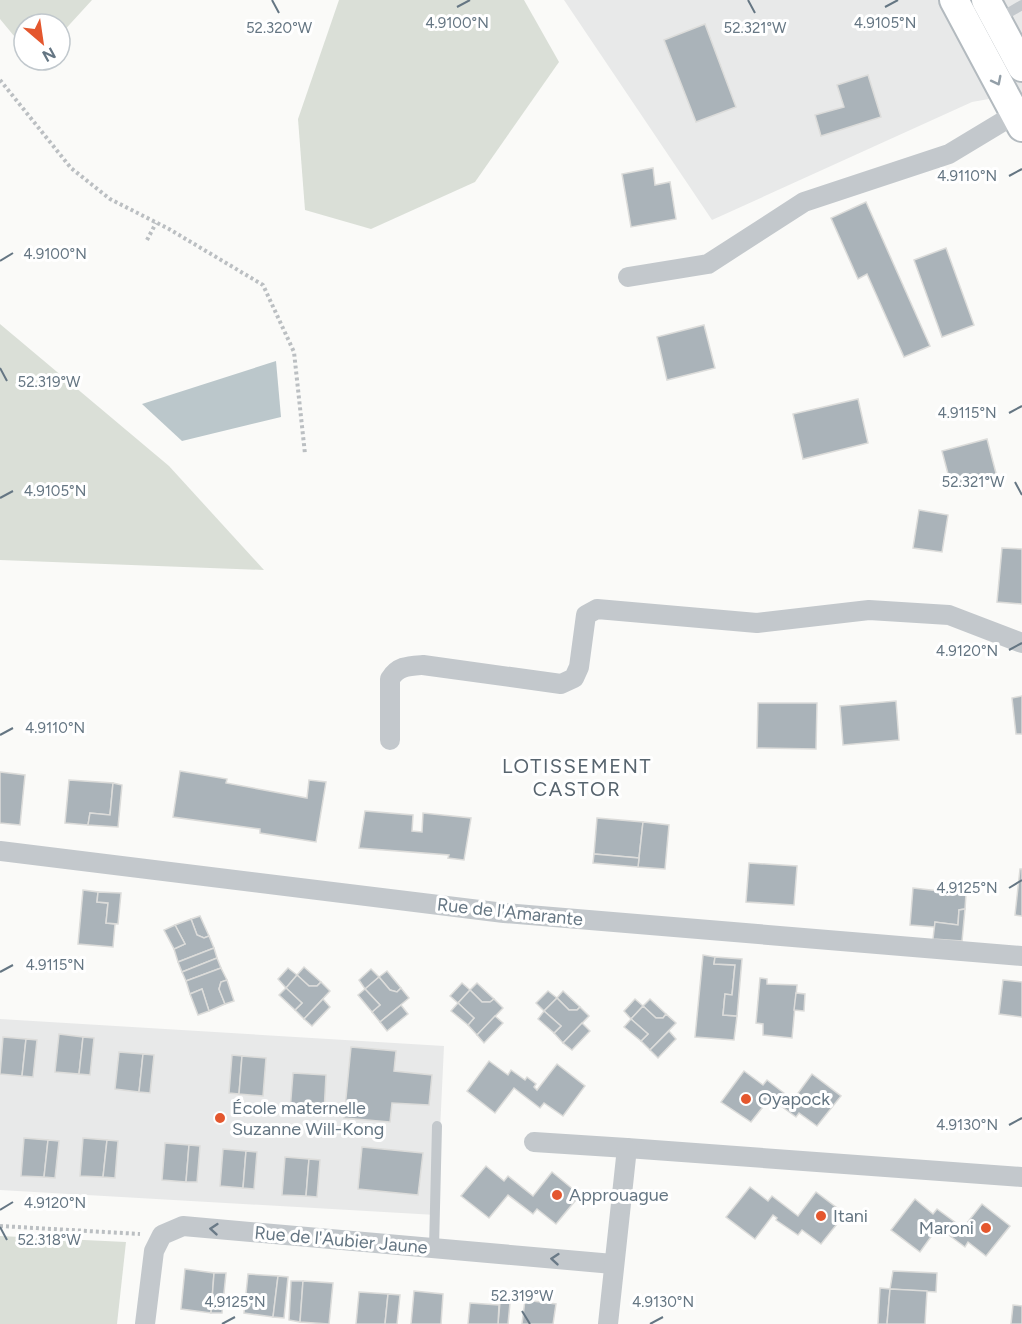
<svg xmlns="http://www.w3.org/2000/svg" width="1022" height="1324" font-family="Figtree,sans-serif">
<rect width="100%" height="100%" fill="#fafaf8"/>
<g fill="#e8e9e9">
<path d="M564 0H1022V93L972 102 712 220Z"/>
<path d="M0 1019 444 1046 436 1215 0 1190Z"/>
</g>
<g fill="#dadfd7">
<path d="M0 0H92L60 35V24H24V48L0 19Z"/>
<path d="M339 0H524L559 62 475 182 371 229 305 210 298 119Z"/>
<path d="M0 324 169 466 264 570 0 560Z"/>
<path d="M0 1236 126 1242 117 1324H0Z"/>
</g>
<path fill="#bbc7cb" d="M276 361 281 417 182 441 142 404Z"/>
<g fill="#aab3b9" stroke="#dcdcda" stroke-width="1.5">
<path d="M705 24 736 107 696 122 664 40Z"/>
<path d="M868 75 881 117 821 136 815 115 844 107 837 85Z"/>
<path d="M653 168 655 185 670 182 676 219 631 227 622 174Z"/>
<path d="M866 202 930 346 904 357 867 274 858 279 831 218Z"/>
<path d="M946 248 974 325 942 337 914 260Z"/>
<path d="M704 325 715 368 667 380 657 337Z"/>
<path d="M858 399 868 443 803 459 793 414Z"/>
<path d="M987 439 997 477 952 489 942 451Z"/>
<path d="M919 510 948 515 942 552 913 548Z"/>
<path d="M1002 548 1022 549V604L997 602Z"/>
<path d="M1022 696V734H1016L1012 698Z"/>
<path d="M896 701 899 740 843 745 840 706Z"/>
<path d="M758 703H817L816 749 757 748Z"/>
<path d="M180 771 227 779 226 783 307 798 309 780 326 782 316 842 260 833V829L173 817Z"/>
<path d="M0 772 25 775 20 825 0 823Z"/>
<path d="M69 780 113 783 110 815 90 813 88 825 65 823Z"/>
<path d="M113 783 122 785 118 827 88 825 90 813 110 815Z"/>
<path d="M365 811 413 815 412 831 422 832 423 813 471 818 464 860 448 858 449 855 359 848Z"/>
<path d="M597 818 643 822 639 858 594 854Z"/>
<path d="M643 822 669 825 665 869 638 867Z"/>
<path d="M594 854 639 858 638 867 593 863Z"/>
<path d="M749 863 797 866 794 905 746 902Z"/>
<path d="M1020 869H1022V916L1015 915Z"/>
<path d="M913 888 966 894 965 909 959 910 958 925 935 922V927L910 925Z"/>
<path d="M83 890 98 892 97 902 108 903 106 923 115 924 113 947 78 944Z"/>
<path d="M98 892 121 893 118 924 106 923 108 903 97 902Z"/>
<path d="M965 909 962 941 933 939 935 922 958 925 959 910Z"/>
<path d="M200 916 209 936 204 938 197 935 191 919Z"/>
<path d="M191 919 197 935 204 938 209 936 214 948 178 962 174 949 185 944 175 925Z"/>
<path d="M175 925 185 944 174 949 164 930Z"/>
<path d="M214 948 217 958 182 972 178 962Z"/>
<path d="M703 955 715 957 714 964 735 965 732 995 725 994 723 1015 737 1016 734 1040 695 1037Z"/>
<path d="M715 957 742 959 737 1016 723 1015 725 994 732 995 735 965 714 964Z"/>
<path d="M217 958 221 968 186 981 182 972Z"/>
<path d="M304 967 321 982 317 986H309L297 975Z"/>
<path d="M221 968 227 980 221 982 219 989 225 1004 209 1011 202 989 190 994 186 981Z"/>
<path d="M288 968 297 975 286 988 278 979Z"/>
<path d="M371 969 379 977 365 989 359 980Z"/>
<path d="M387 971 401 988 397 992 390 990 379 977Z"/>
<path d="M297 975 309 986H317L321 982 330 991 304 1019 295 1010 302 1003 286 988Z"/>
<path d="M379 977 390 990 397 992 401 988 409 998 380 1022 372 1012 380 1005 365 989Z"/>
<path d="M760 978 767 979V984L797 985 792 1038 763 1035V1024L756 1023Z"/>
<path d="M227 980 234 1001 225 1004 219 989 221 982Z"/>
<path d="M1003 980 1022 982V1017L999 1014Z"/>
<path d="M462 983 470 990 458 1003 450 996Z"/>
<path d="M477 983 494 999 490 1002H482L470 990Z"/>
<path d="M286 988 302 1003 295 1010 279 995Z"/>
<path d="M202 989 209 1011 198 1015 190 994Z"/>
<path d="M365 989 380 1005 372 1012 358 995Z"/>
<path d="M470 990 482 1002H490L494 999 503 1008 477 1035 468 1025 474 1018 458 1003Z"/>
<path d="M548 991 557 998 544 1011 536 1003Z"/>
<path d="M563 991 580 1007 577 1010H569L557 998Z"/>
<path d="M796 993 805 994 804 1011 794 1010Z"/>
<path d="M557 998 569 1010H577L580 1007 589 1016 563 1043 554 1033 561 1026 544 1011Z"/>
<path d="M323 999 330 1007 312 1026 304 1019Z"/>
<path d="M635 999 643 1006 631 1019 624 1011Z"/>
<path d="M650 999 666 1014 663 1018H656L643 1006Z"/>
<path d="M458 1003 474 1018 468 1025 451 1011Z"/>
<path d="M401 1005 408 1014 387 1031 380 1022Z"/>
<path d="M643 1006 656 1018H663L666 1014 676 1023 650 1050 641 1041 648 1034 631 1019Z"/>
<path d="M544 1011 561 1026 554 1033 538 1019Z"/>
<path d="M495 1016 503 1023 484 1043 477 1035Z"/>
<path d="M631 1019 648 1034 641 1041 624 1027Z"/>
<path d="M582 1023 590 1031 572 1050 563 1043Z"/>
<path d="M669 1031 676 1039 658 1058 650 1050Z"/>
<path d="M59 1034 83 1037 79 1074 55 1072Z"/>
<path d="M3 1037 26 1039 22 1076 0 1074Z"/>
<path d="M83 1037 94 1038 90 1075 79 1074Z"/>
<path d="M26 1039 37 1040 33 1077 22 1076Z"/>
<path d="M351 1047 396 1051 394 1071 432 1075 429 1105 392 1103 390 1122 344 1118Z"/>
<path d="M119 1052 143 1054 139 1092 115 1089Z"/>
<path d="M143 1054 154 1055 150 1093 139 1092Z"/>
<path d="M232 1055 242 1056 239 1094 229 1093Z"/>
<path d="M242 1056 266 1058 263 1096 239 1094Z"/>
<path d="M489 1061 508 1075 511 1070 525 1080 527 1077 536 1084 534 1087 537 1090 557 1064 585 1086 563 1116 544 1103 540 1108 514 1088 495 1113 467 1091Z"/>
<path d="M744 1071 763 1085 767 1080 793 1100 812 1074 841 1096 817 1126 799 1113 796 1117 770 1098 751 1122 721 1102Z"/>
<path d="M293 1073 326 1075 324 1113 290 1111Z"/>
<path d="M24 1138 48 1140 44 1177 21 1176Z"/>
<path d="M83 1138 107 1140 103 1177 80 1176Z"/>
<path d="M48 1140 59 1141 55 1178 44 1177Z"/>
<path d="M107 1140 118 1141 115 1178 103 1177Z"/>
<path d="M165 1143 189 1145 186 1182 162 1180Z"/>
<path d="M189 1145 200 1146 197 1182H186Z"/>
<path d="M362 1147 423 1153 418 1195 358 1189Z"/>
<path d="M223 1149 246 1151 243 1188 220 1186Z"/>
<path d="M246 1151 257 1152 254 1189 243 1188Z"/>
<path d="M285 1157 309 1159 306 1196 282 1195Z"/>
<path d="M309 1159 320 1160 317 1197 306 1196Z"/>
<path d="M486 1166 504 1181 508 1176 533 1196 552 1172 580 1195 556 1224 537 1209 533 1214 508 1195 489 1218 461 1196Z"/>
<path d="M750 1187 768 1201 772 1196 798 1216 816 1192 845 1214 821 1244 802 1230 798 1235 776 1220 777 1218 773 1215 755 1239 726 1217Z"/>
<path d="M915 1199 933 1214 937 1209 963 1228 982 1204 1010 1226 986 1256 968 1242 965 1247 938 1227 920 1252 891 1230Z"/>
<path d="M185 1269 214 1273 211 1313 181 1309Z"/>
<path d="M893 1271 937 1273 936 1292 890 1289Z"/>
<path d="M214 1273H226L222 1313H211Z"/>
<path d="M248 1274 278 1276 273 1317 244 1313Z"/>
<path d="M278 1276 288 1277 284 1318 273 1317Z"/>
<path d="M291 1281H303L300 1322 289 1320Z"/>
<path d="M303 1281 333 1283 329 1324 300 1322Z"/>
<path d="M880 1288 890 1289 887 1324H878Z"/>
<path d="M890 1289 927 1291 925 1324H887Z"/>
<path d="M414 1291 443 1294 441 1324H411Z"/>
<path d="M359 1292 388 1294 385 1324H356Z"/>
<path d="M388 1294 400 1295 397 1324H385Z"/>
<path d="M525 1300 556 1304 553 1324H522Z"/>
<path d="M500 1302 510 1303 508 1324H498Z"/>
<path d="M470 1303 499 1305 498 1324H468Z"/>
<path d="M1013 1305 1022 1306V1324H1011Z"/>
</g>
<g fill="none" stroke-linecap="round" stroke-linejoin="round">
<g stroke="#b3babf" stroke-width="32">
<g id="secondary">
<path d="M954 0 1022 127"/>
<path d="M986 0 1022 67"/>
</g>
</g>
<g stroke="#bbbfc2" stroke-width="4" stroke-dasharray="3 3" stroke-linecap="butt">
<path d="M0 80 71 168 110 199 169 229 263 285 294 352 305 454"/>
<path d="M147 240 156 223"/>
<path d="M0 1226 140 1234"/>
</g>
<g stroke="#c3c8cc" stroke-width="10">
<path d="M998 19 1022 5"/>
<path d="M434 1248 437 1126"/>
</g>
<g stroke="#c3c8cc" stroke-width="20">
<path d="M628 277 708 264 804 202 949 154 1022 110"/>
<path d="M390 740V679C398 666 408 666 423 665L561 684 574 678 579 667 586 615 597 609 757 623 869 610 949 615 1022 643"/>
<path d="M0 851 504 913 1022 956"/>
<path d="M534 1142 627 1148 1022 1177"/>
<path d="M145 1324 154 1251 162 1235 183 1226 613 1264"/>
<path d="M608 1324 627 1148"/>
</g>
<use href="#secondary" stroke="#fff" stroke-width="28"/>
</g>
<defs><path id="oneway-chevron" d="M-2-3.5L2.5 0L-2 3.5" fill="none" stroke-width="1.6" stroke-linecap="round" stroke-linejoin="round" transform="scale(1.5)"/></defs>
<use stroke="#939fa8" href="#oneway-chevron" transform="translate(997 81) rotate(63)"/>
<g stroke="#6a7a87">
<use href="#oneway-chevron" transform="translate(214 1229) rotate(-175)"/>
<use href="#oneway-chevron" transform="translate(555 1259) rotate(-175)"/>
</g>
<path fill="none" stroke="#657683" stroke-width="2" d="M272 0 279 13M748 0 755 13M457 7 470 0M885 7 898 0M1009 176 1022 169M0 261 13 253M0 368 7 381M1009 413 1022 406M1015 482 1022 495M0 498 13 491M1009 650 1022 643M0 735 13 728M1009 888 1022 880M0 972 13 965M1009 1125 1022 1118M0 1210 13 1202M0 1227 7 1240M522 1311 530 1324M222 1324 235 1317M650 1324 663 1317"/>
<g fill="#e4572e" stroke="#fff" stroke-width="2">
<circle cx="746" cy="1099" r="6"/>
<circle cx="220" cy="1118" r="6"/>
<circle cx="557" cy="1195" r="6"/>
<circle cx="821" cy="1216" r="6"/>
<circle cx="986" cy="1228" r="6"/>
</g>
<g text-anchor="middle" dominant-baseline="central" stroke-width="6" stroke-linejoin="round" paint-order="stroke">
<g font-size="18" fill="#657683" stroke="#fff">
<text transform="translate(510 912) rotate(6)">Rue de l'Amarante</text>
<text transform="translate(341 1240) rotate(5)">Rue de l'Aubier Jaune</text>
</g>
<g font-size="18" fill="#657683" stroke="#fff" text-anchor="start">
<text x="758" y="1099">Oyapock</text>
<text x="232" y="1108">École maternelle<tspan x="232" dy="21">Suzanne Will-Kong</tspan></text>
<text x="569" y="1195">Approuague</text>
<text x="833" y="1216">Itani</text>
<text x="974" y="1228" text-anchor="end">Maroni</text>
</g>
<g font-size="20" letter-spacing="1.5" fill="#57646e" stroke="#fff">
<text x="577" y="766">LOTISSEMENT<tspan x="577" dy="23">CASTOR</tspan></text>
</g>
</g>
<g font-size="15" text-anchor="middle" fill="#657683" stroke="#fff" stroke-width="6" stroke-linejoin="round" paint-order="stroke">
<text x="457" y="28">4.9100°N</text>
<text x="885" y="28">4.9105°N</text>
<text x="279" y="33">52.320°W</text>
<text x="755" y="33">52.321°W</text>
<text x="967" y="181">4.9110°N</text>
<text x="55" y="259">4.9100°N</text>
<text x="49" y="387">52.319°W</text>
<text x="967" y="418">4.9115°N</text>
<text x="973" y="487">52.321°W</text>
<text x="55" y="496">4.9105°N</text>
<text x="967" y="656">4.9120°N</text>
<text x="55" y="733">4.9110°N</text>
<text x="967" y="893">4.9125°N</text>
<text x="55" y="970">4.9115°N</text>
<text x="967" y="1130">4.9130°N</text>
<text x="55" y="1208">4.9120°N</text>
<text x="49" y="1245">52.318°W</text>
<text x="522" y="1301">52.319°W</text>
<text x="235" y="1307">4.9125°N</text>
<text x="663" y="1307">4.9130°N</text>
</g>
<g transform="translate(42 42) rotate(151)"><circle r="28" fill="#ffffff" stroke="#c1c8cd" stroke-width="1.5"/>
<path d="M0-4.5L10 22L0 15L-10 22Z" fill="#e4572e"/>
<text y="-9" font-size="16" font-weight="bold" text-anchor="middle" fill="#657683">N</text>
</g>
</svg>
